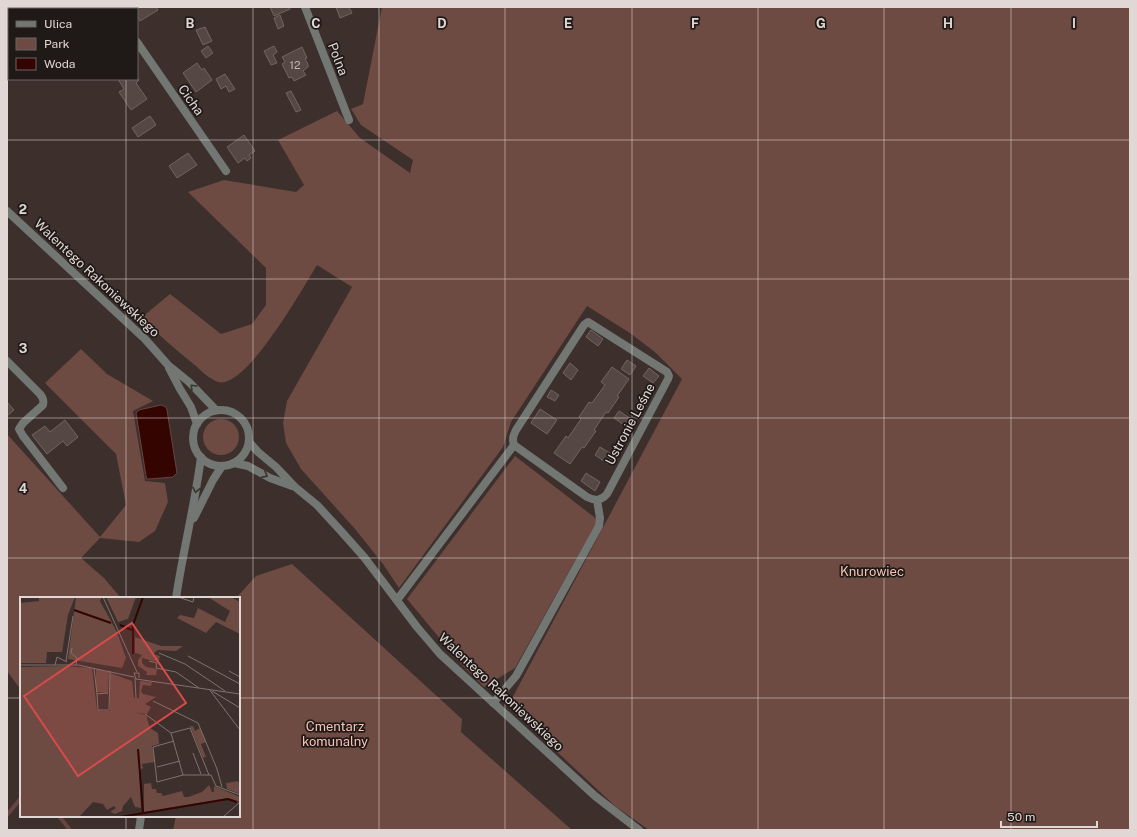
<svg xmlns="http://www.w3.org/2000/svg" width="1137" height="837" font-family="'Public Sans',sans-serif">
<rect width="100%" height="100%" fill="#3c2f2c"/>
<g fill="#6d4a42">
<path d="M382 7H1130V830H649L615 806 508 706 682 379 656 353 630 333 587 306 511 422 503 447 399 588 383 564 355 529 301 469 286 443 283 423 287 401 352 287 317 265C304 286 246 390 218 382 210 379 202 372 196 366 177 351 159 335 141 318L170 294 221 334 252 324 266 305V268L188 192 224 180 296 192 304 185 278 140 337 111 360 138 410 173 413 160 361 125 351 109 363 104Z"/>
<path d="M81 349 107 374 153 401 133 411 145 481 165 483 168 502 155 531 139 542 100 538 81 558 104 578 121 598H21V690L7 671V434L100 537 126 505 116 454 45 383Z"/>
<circle cx="221" cy="437" r="18"/>
<path d="M515 456 598 520 515 668 484 687 461 664 407 599Z"/>
<path d="M292 564 462 719 461 732 572 830H173L176 816H239V598H236L256 576Z"/>
</g>
<path fill="#330400" stroke="#674440" d="M161 405 166 407 167 410 177 473 173 477 149 479H147L146 476 136 413 139 410Z"/>
<g fill="none" stroke-linecap="round" stroke-linejoin="round">
<g stroke="#674440" stroke-width="4">
<path d="M7 815 21 798"/>
<path d="M59 816 70 830"/>
</g>
</g>
<g fill="#554743" stroke="#726460">
<path d="M132 7H156L158 10 140 21 137 15V9H133Z"/>
<path d="M270 7H289L290 9 274 16Z"/>
<path d="M336 7H349L352 13 340 18Z"/>
<path d="M280 15 284 26 278 29 274 18Z"/>
<path d="M205 27 212 41 203 45 196 30Z"/>
<path d="M208 46 213 53 206 58 201 51Z"/>
<path d="M274 46 277 52 273 55 277 63 271 65 264 51Z"/>
<path d="M302 47 307 58 305 59 308 64V67L303 71 306 75 294 81 292 77 289 78 282 64 285 62 282 57Z"/>
<path d="M197 63 202 70 204 68 212 80 196 92 183 73Z"/>
<path d="M225 74 235 89 229 92 226 86 221 89 216 79Z"/>
<path d="M137 77 139 80 136 83 147 99 131 110 119 92 124 89 118 79H137Z"/>
<path d="M291 91 301 110 296 112 286 93Z"/>
<path d="M150 116 156 125 138 137 132 128Z"/>
<path d="M244 135 255 151 249 155 251 158 247 161 245 158 238 163 227 147Z"/>
<path d="M188 153 197 165 177 178 169 166Z"/>
<path d="M591 330 603 339 598 346 586 337Z"/>
<path d="M627 360 636 366 630 375 621 369Z"/>
<path d="M570 363 578 370 571 380 563 373Z"/>
<path d="M612 367 629 379 617 396 619 397 608 413 606 412 594 430 596 431 584 448 582 447 570 464 554 453 566 436 568 438 581 419 579 417 589 402 592 403 605 385 601 382Z"/>
<path d="M649 368 659 376 653 383 643 376Z"/>
<path d="M551 390 559 395 555 401 547 397Z"/>
<path d="M7 402 14 410 7 416Z"/>
<path d="M540 409 557 420 547 434 531 423Z"/>
<path d="M619 411 634 421 628 428 614 418Z"/>
<path d="M65 420 78 437 67 446 63 441 47 454 32 435 45 426 50 432Z"/>
<path d="M600 447 613 455 608 464 595 455Z"/>
<path d="M586 473 600 482 595 491 581 481Z"/>
</g>
<g fill="none" stroke-linecap="round" stroke-linejoin="round">
<g stroke="#727773" stroke-width="8">
<path d="M113 7 114 9"/>
<path d="M305 7 349 120"/>
<path d="M137 42 226 171"/>
<path d="M588 322 667 372 669 376 668 379 607 494C601 501 595 501 587 497L514 445C512 439 513 436 516 430L584 325Z"/>
<path d="M7 361 40 394C43 398 44 400 43 405L23 423 19 429 23 436 63 488"/>
<path d="M249 442 258 452 276 467 295 487 317 505 340 530 364 557 417 627 440 654 595 796 639 830"/>
<path d="M234 463 248 466 270 478 292 486"/>
<path d="M397 600 514 445"/>
<path d="M493 703 516 676 599 526 600 518 597 500"/>
</g>
<g stroke="#727773" stroke-width="8">
<path d="M7 211 145 339 168 365 189 382 216 410"/>
<path d="M169 368 180 389 191 407 197 424"/>
<circle cx="221" cy="438" r="28"/>
<path d="M194 518 213 480 222 466"/>
<path d="M176 598C183 551 195 504 201 457"/>
<path d="M139 830 141 816"/>
</g>
</g>
<defs><path id="oneway-chevron" d="M-2-3.5L2.5 0L-2 3.5" fill="none" stroke-width="1.6" stroke-linecap="round" stroke-linejoin="round"/></defs>
<g stroke="#383533">
<use href="#oneway-chevron" transform="translate(193 387) rotate(-134)"/>
<use href="#oneway-chevron" transform="translate(265 475) rotate(27)"/>
<use href="#oneway-chevron" transform="translate(196 490) rotate(100)"/>
</g>
<path fill="none" stroke="#e1d8d6" stroke-width="1" stroke-opacity="0.55" d="M126 7V9M253 7V830M379 7V830M505 7V830M632 7V830M758 7V830M884 7V830M1011 7V830M126 79V598M7 140H1130M7 279H1130M7 418H1130M7 558H1130M7 698H21M239 698H1130M126 816V830"/>
<g text-anchor="middle" dominant-baseline="central" stroke-width="3.5" stroke-linejoin="round" paint-order="stroke">
<g font-size="11" fill="#beb4b1">
<text x="295" y="65">12</text>
</g>
<g font-size="13" fill="#e1d8d6" stroke="#1f1917">
<text transform="translate(338 59) rotate(69)">Polna</text>
<text transform="translate(191 100) rotate(55)">Cicha</text>
<text transform="translate(97 278) rotate(43)">Walentego Rakoniewskiego</text>
<text transform="translate(630 424) rotate(-62)">Ustronie Leśne</text>
<text transform="translate(501 692) rotate(43)">Walentego Rakoniewskiego</text>
</g>
<g font-size="13" fill="#f9c3b6" stroke="#1f1917">
<text x="872" y="571">Knurowiec</text>
<text x="335" y="726">Cmentarz<tspan x="335" dy="15">komunalny</tspan></text>
</g>
</g>
<g transform="translate(20 597)">
<rect width="220" height="220" fill="#3c2f2c"/>
<path d="M19 0H55L48 18 42 55H27L26 66H0V6L19 4ZM56 0H82L80 4 97 35 106 61 102 71 48 62ZM86 0H116L108 22 98 25ZM188 0H211L220 5V37L196 25 186 36 157 21 160 18 174 21 178 11 205 25 210 14ZM115 40 141 49H163L156 54 138 53 133 57 140 59 138 65 122 61V66L126 70 137 72 136 78H126L127 75 118 69V63L122 58 115 56ZM44 69 72 71 77 113 81 114H90V76L112 84 114 101H119L120 84 132 85 131 89 123 88 121 94 123 97 136 100 125 107 131 110 127 117 116 116 126 118 130 131 138 136 139 147 132 149 135 165 122 167 123 171 119 174 121 211 115 210 111 200 103 209 102 214 95 217 90 215 96 211 94 209 87 213 83 207 73 205 59 220H0V70ZM76 72 89 75 88 96 76 95ZM170 129H173L175 134 180 131 186 145 181 147 186 160 183 161ZM218 184 220 188V197L207 192 206 186ZM131 186 132 192H136L137 196H141L143 199 162 194 164 200H168L182 195 189 188 192 195H194V189L220 200V203L218 205 208 201 124 215V187Z" fill="#6d4a42"/>
<path fill="none" stroke="#330400" stroke-width="2" d="M54 13 91 26M100 28 112 33M113 57V28L123 0M118 152 123 215M100 220 208 202 217 205"/>
<path fill="none" stroke="#7e7370" stroke-width="1" d="M83 0 117 75M158 0 173 5 174 0M52 51 51 56 57 61 56 68M139 56 165 67 205 94M168 59 220 87M46 64 53 19M129 64 137 66 136 71 156 75 179 91M0 68H58L114 80M35 68 37 60 47 65M74 71 77 97M209 74 220 80M115 81 116 101M119 81V76H114L116 82 220 97M189 92 220 133M192 94 220 111M88 96 77 97 78 113H89L90 74M133 104 178 126 197 172 202 190M125 117 151 136 163 178M151 136 170 131 189 178M154 144 133 150 137 185 163 178H191L196 189 220 198M173 156 181 177M137 170 160 164M203 220 220 205"/>
<path fill="#d84b4b" fill-opacity="0.15" stroke="#d84b4b" stroke-width="2" d="M112 26 166 106 58 179 4 99Z"/>
<rect width="220" height="220" fill="none" stroke="#e1d8d6" stroke-width="2"/>
</g>
<g font-size="13" text-anchor="middle" font-weight="bold" fill="#e1d8d6" stroke="#1f1917" stroke-width="3.5" stroke-linejoin="round" paint-order="stroke">
<text x="190" y="28">B</text>
<text x="316" y="28">C</text>
<text x="442" y="28">D</text>
<text x="568" y="28">E</text>
<text x="695" y="28">F</text>
<text x="821" y="28">G</text>
<text x="948" y="28">H</text>
<text x="1074" y="28">I</text>
<text x="23" y="214">2</text>
<text x="23" y="353">3</text>
<text x="23" y="493">4</text>
</g>
<rect width="1137" height="837" fill="none" stroke="#e1d8d6" stroke-width="16"/>
<rect x="8" y="8" width="130" height="72" fill="#1f1917" stroke="#6d6563"/>
<rect x="16" y="21" width="20" height="6" fill="#727773" stroke="#6d6563"/>
<text x="44" y="28" font-size="12" fill="#e1d8d6">Ulica</text>
<rect x="16" y="38" width="20" height="12" fill="#6d4a42" stroke="#6d6563"/>
<text x="44" y="48" font-size="12" fill="#e1d8d6">Park</text>
<rect x="16" y="58" width="20" height="12" fill="#330400" stroke="#6d6563"/>
<text x="44" y="68" font-size="12" fill="#e1d8d6">Woda</text>
<path d="M1001 821v6h96v-6" fill="none" stroke="#e1d8d6" stroke-width="2"/>
<text x="1007" y="821" font-size="12" fill="#e1d8d6" stroke="#1f1917" stroke-width="3" paint-order="stroke">50 m</text>
</svg>
